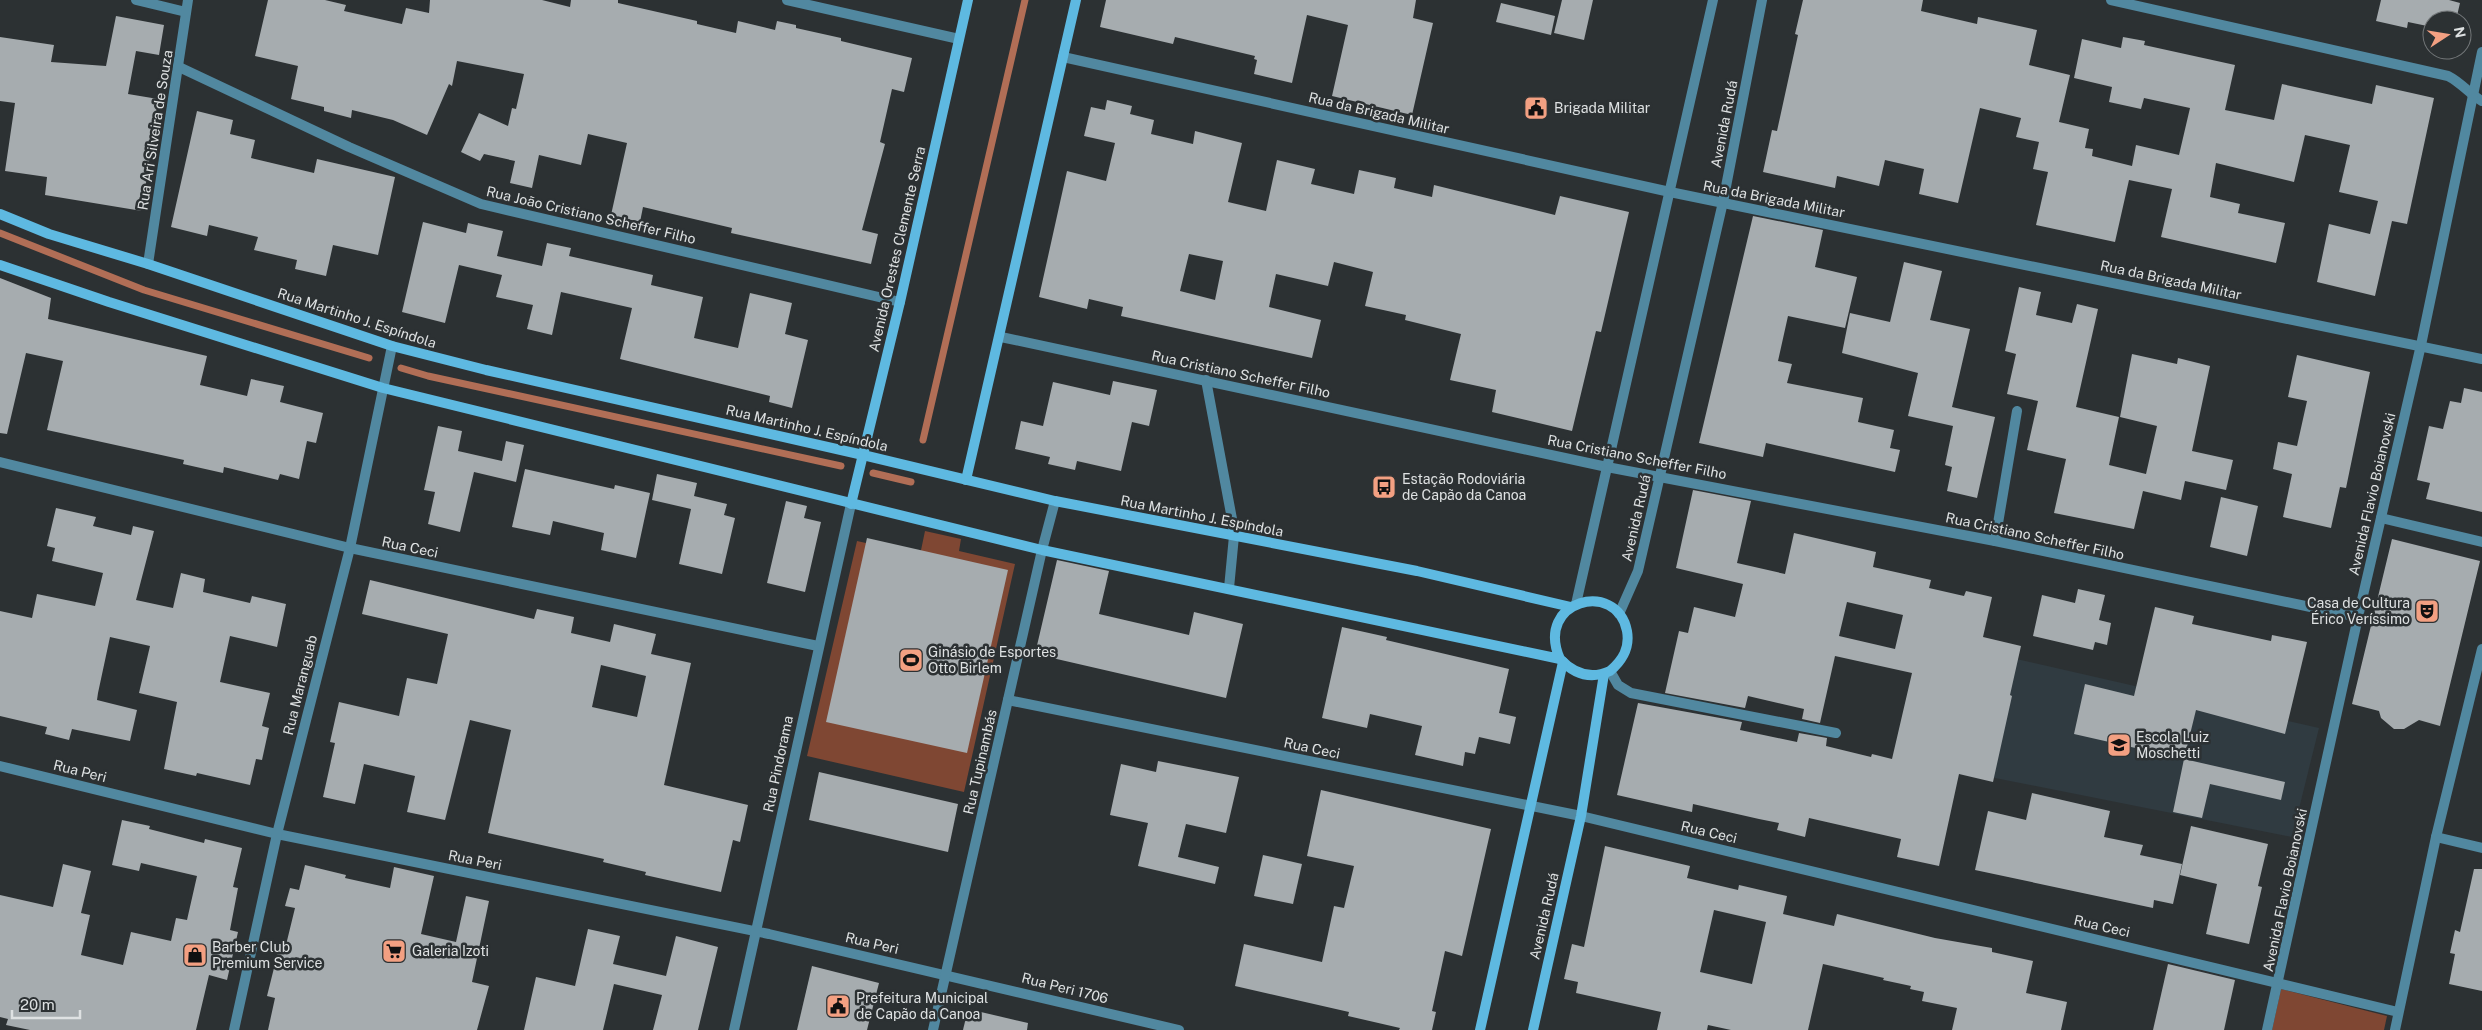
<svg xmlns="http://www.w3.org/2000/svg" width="2482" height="1030" font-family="'Public Sans',sans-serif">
<rect width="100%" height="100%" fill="#2c3133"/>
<path fill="#303b41" d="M1947 643 2319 728 2292 837 1920 763Z"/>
<g fill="#7f4733">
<path d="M925 531 961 539 959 551 1015 564 964 792 807 756 857 541 920 555Z"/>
<path d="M2281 989 2387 1016 2384 1030H2272Z"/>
</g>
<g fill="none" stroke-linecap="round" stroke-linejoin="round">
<g stroke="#b16e56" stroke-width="7">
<path d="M0 233 144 290 369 358"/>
<path d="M401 368 428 376 841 466"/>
<path d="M923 440 1025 0"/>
<path d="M873 473 911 482"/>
</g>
</g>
<g fill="#a6acaf" fill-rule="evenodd">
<path d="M268 0H325L346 5 344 11 402 24 406 8 429 13 430 0H542L570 7 571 0H618V3L697 21V24L736 33 738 21 775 30 777 21 796 25V28L841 38V41L912 58 904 92 892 89 880 142 885 144 862 230 878 234 871 264 731 233 732 228 643 207 640 222 611 215 627 143 588 134 581 165 539 155 532 188 510 183 515 161 484 154 480 161 461 152 479 113 508 126 512 108 516 109 524 74 457 61 452 86 449 84 427 135 393 120 352 110 351 118 324 111V107L291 99 298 66 255 56Z"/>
<path d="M1106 0H1416L1413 18 1433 23 1412 115 1332 96 1348 25 1307 15 1292 83 1254 74 1257 60 1254 59 1255 56 1175 37 1173 44 1100 27Z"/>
<path d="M1562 0H1593L1584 40 1554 33Z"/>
<path d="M1803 0H1923L1921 11 1977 24 1978 17 2037 30 2029 65 2070 75 2059 122 2089 129 2085 148 2093 149 2092 156 2132 166 2136 145 2179 155 2190 108 2144 98 2141 109 2109 102 2112 87 2074 78 2082 39 2121 48 2123 37 2145 41 2144 45 2235 65 2225 110 2274 120 2282 84 2372 104 2376 85 2434 98 2407 224 2392 221 2375 296 2317 282 2329 224 2370 234 2378 201 2339 192 2350 145 2305 135 2294 182 2216 163 2210 197 2240 204 2238 213 2285 223 2276 263 2161 237 2172 189 2129 180 2115 242 2036 225 2048 172 2033 169 2039 142 2016 137 2021 118 1980 108 1958 203 1919 194 1924 169 1885 160 1879 186 1837 176 1835 188 1763 172 1772 130 1777 131 1798 35 1795 34Z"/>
<path d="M2381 0H2449L2460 3 2456 20H2432V27L2408 22 2407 28 2376 21Z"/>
<path d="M1501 3 1555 16 1551 35 1496 22Z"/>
<path d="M116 16 164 25 159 55 136 51 128 94 158 99 142 211 45 195 47 177 5 171 15 103 0 101V37L54 45 51 62 106 66Z"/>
<path d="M1107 100 1132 106 1130 114 1154 120 1151 134 1193 144 1195 131 1242 143 1228 202 1266 211 1277 160 1315 169 1311 184 1354 194 1359 170 1396 178 1394 188 1432 197 1434 185 1555 215 1560 196 1629 212 1601 332 1596 331 1572 431 1492 412 1496 390 1450 380 1461 334 1405 320 1406 315 1365 306 1373 272 1334 262 1328 286 1276 274 1269 307 1321 320 1312 358 1121 316 1123 307 1089 299 1087 309 1039 297 1067 171 1106 181 1115 143 1084 136 1091 107 1105 110ZM1189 254 1223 261 1215 300 1180 291Z"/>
<path d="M197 111 233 120 230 134 255 140 251 158 314 173 317 159 395 177 378 255 333 245 326 276 295 269 297 260 254 250 258 237 209 225 207 236 171 227Z"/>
<path d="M1753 216 1823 230 1815 267 1857 277 1845 328 1788 316 1778 361 1792 364 1787 383 1863 398 1858 422 1894 430 1890 448 1900 450 1895 472 1766 443 1763 457 1699 443Z"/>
<path d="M423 222 466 233 468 223 503 231 497 256 542 266 547 243 571 248 569 256 653 275 651 285 703 297 694 338 738 348 750 293 792 303 785 334 808 340 792 408 769 402 770 396 620 359 632 308 561 292 552 335 527 329 533 305 496 297 502 275 459 265 445 323 402 312Z"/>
<path d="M1904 262 1942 271 1930 320 1970 329 1952 407 1995 417 1977 498 1947 491 1952 467 1945 465 1953 426 1908 416 1918 373 1842 353 1850 313 1890 322Z"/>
<path d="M0 278 51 298 48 319 207 356 200 385 247 396 251 379 284 386 280 402 323 413 316 443 307 441 299 479 280 474 278 480 224 467 223 473 183 464 184 460 47 430 63 361 26 353 7 434 0 433Z"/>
<path d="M2019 287 2041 292 2036 315 2072 323 2077 304 2098 309 2076 407 2119 417 2109 465 2146 474 2157 426 2120 417 2132 354 2177 364 2178 358 2210 366 2192 451 2233 460 2226 490 2185 481 2181 500 2143 491 2134 529 2054 513 2066 459 2027 450 2038 401 2007 394 2016 354 2005 351Z"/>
<path d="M2297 355 2370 372 2346 488 2340 487 2331 528 2283 517 2292 474 2273 469 2278 442 2297 446 2307 401 2288 397Z"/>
<path d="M1113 381 1157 390 1149 426 1132 422 1121 471 1077 461 1075 470 1048 464 1050 457 1015 449 1021 421 1043 426 1053 382 1110 395Z"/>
<path d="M2464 388 2482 392V512L2426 499 2430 483 2417 480 2429 426 2443 429 2450 401 2461 403Z"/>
<path d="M438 426 462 431 458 451 502 461 506 441 524 445 516 482 474 472 460 532 428 524 435 492 424 490Z"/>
<path d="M525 469 614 489 615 485 650 493 636 558 601 550 604 533 553 521 550 535 512 527Z"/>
<path d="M657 474 697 483 694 496 727 504 724 515 735 518 722 574 679 564 691 509 652 500Z"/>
<path d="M1693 490 1751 501 1737 563 1785 574 1794 533 1876 552 1873 567 1931 580 1929 588 1964 596 1966 591 1992 597 1983 637 2021 646 2010 695 2012 696 1993 782 1959 774 1939 866 1897 857 1901 839 1809 818 1805 837 1777 830 1779 823 1759 819 1693 804 1692 812 1617 795 1638 703 1742 722 1740 730 1797 742 1799 733 1827 738 1826 746 1871 757 1872 754 1892 759 1912 673 1835 656 1820 723 1802 719 1804 709 1748 696 1745 708 1665 693 1679 631 1688 633 1694 607 1735 617 1743 584 1676 568ZM1847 602 1903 615 1895 649 1839 636Z"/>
<path d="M2221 497 2258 506 2247 556 2210 547Z"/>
<path d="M786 501 807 506 804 518 821 522 805 592 767 583Z"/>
<path d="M56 508 96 517 93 526 131 535 133 526 154 531 136 600 173 608 181 573 205 579 203 592 250 603 252 596 286 604 277 647 230 636 220 682 270 693 262 726 269 728 262 760 256 759 250 785 197 773 196 776 164 769 177 702 139 693 150 646 110 637 98 693 97 700 137 710 130 741 72 729 69 740 45 734 47 727 0 716V611L32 618 37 594 95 606 103 573 52 561 55 548 47 546Z"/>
<path d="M867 538 1008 570 967 753 826 722Z"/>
<path d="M2392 539 2480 561 2440 726 2419 720 2404 729H2394L2381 718 2379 711 2352 704Z"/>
<path d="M1057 560 1109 571 1099 614 1189 635 1194 612 1243 624 1226 698 1035 654Z"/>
<path d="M370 580 534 619 537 609 574 617 571 633 610 642 614 624 656 634 651 654 691 663 664 785 748 805 740 842 733 840 721 892 645 875 646 872 603 862 604 859 488 833 511 730 470 720 445 820 407 812 415 776 364 764 355 804 323 797 335 743 330 742 339 702 399 716 407 678 437 684 448 634 362 614ZM601 665 646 676 637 717 592 707Z"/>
<path d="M2078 589 2105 595 2099 620 2111 623 2107 645 2095 642 2093 650 2033 636 2042 595 2075 603Z"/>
<path d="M2155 607 2194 616 2192 624 2271 641 2272 635 2307 642 2285 734 2196 710 2184 759 2285 782 2281 800 2210 784 2202 818 2173 812 2184 759 2074 734 2085 684 2134 696Z"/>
<path d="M1342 627 1387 637 1386 640 1509 669 1499 713 1516 717 1510 744 1479 737 1475 754 1465 752 1463 766 1415 755 1422 726 1370 714 1367 728 1322 718Z"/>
<path d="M1158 761 1239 777 1226 833 1186 824 1178 857 1219 867 1215 884 1138 866 1148 823 1110 815 1121 764 1156 772Z"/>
<path d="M819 772 958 804 948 852 809 820Z"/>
<path d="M1321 790 1491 829 1462 956 1445 951 1432 1011 1436 1012 1432 1030H1399L1400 1028 1348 1016 1349 1012 1235 986 1244 944 1322 962 1334 906 1344 908 1354 866 1307 856Z"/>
<path d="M2032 793 2110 811 2104 837 2143 845 2140 855 2182 864 2173 904 2154 900 2153 908 1975 870 1988 811 2026 820Z"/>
<path d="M122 820 150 826 149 829 204 843 205 839 242 848 233 887 238 888 230 930 238 932 227 980 209 975 196 1030H30L6 1025 8 1019 0 1017V895L53 907 63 864 91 871 81 913 90 915 81 955 123 965 131 932 171 941 176 918 187 920 197 876 141 863 139 871 112 865Z"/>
<path d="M2191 826 2268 844 2258 886 2262 887 2249 944 2206 934 2217 884 2180 875Z"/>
<path d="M1605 846 1690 866 1687 878 1738 890 1739 885 1787 896 1783 914 1834 926 1837 914 1935 938 1992 948V952L2033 961 2026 993 2067 1002 2061 1030H1952L1957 1008 1922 1001 1924 992 1910 989 1911 986 1883 980 1884 978 1823 964 1808 1030H1731L1708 1025 1707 1030H1657L1661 1012 1576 993 1578 982 1564 979 1572 944 1584 947ZM1714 910 1766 922 1752 984 1700 972Z"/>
<path d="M1263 855 1302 864 1293 904 1254 896Z"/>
<path d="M305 865 346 875 345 878 390 888 394 867 434 876 421 934 456 942 466 896 489 901 472 982 489 986 477 1030H268L275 998 267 996 279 948 285 949 295 908 285 906 290 888 299 890Z"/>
<path d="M2474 869H2482V991L2449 984 2455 954 2450 953 2455 930 2460 932Z"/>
<path d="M588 929 620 936 613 964 666 976 676 936 718 947 698 1030H653L662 995 614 984 603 1030H524L536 977 575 986Z"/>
<path d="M2168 964 2235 980 2224 1030H2153Z"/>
<path d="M812 966 879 983 867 1030H797Z"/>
<path d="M968 1009 1028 1023 1027 1030H963Z"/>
</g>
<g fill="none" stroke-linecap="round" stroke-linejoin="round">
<g stroke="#5188a0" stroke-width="10">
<path d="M1995 541 2017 411"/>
<path d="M1610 671 1618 685 1631 693 1836 733"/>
</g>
<g stroke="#5188a0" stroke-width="10">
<path d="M136 0 186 12"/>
<path d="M787 0 959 39"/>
<path d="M2111 0 2448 76C2462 83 2469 94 2482 101"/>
<path d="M1063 57 1670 192 2482 359"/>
<path d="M179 67 349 147 481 204 900 302"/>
<path d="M148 264 188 0"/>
<path d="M1001 337 1607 467 1995 541 2358 617"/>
<path d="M1206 380 1232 519 1234 536 1229 588"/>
<path d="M0 462 350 548 818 646"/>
<path d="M2381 518 2482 542"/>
<path d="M1008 700 1581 816 2398 1012"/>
<path d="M0 766 277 834 769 934 1179 1030"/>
<path d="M2436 837 2482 848"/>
<path d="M234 1030 277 834 350 548 392 346"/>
</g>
<g stroke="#5188a0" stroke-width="10">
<path d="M1576 604 1713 0"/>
<path d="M1619 614 1638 571 1723 202 1762 0"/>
<path d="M734 1030 851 504"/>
<path d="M933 1030 1042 550 1055 501"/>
<path d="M2267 1030 2358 617 2421 345 2482 52"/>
<path d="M2395 1030 2436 837 2482 649"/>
</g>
<g stroke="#5eb9e1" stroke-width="10">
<path d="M0 214 49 234 148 264 392 346 486 370 863 455 1055 501 1417 571 1571 607"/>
<path d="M0 265 109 302 383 388 1042 550 1560 659C1574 674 1590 680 1610 671 1623 660 1630 648 1627 631 1617 579 1534 600 1560 659"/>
<path d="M966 480 1076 0"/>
<path d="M851 504 900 302 968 0"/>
<path d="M1480 1030 1563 662"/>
<path d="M1533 1030 1581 816 1604 674"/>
</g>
</g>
<defs>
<g id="civic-square" transform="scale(1.25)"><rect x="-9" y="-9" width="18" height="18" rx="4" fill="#f3a082" stroke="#2c3133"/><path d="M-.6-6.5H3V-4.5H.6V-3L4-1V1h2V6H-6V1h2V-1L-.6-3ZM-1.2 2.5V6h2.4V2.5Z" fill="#111"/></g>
<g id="bus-square" transform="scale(1.25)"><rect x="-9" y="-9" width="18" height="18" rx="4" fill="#f3a082" stroke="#2c3133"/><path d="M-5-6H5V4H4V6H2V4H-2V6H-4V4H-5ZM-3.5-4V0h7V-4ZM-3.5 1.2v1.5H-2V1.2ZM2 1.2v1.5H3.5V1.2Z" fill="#111"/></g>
<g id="theatre-square" transform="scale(1.25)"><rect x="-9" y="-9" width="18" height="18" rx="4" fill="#f3a082" stroke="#2c3133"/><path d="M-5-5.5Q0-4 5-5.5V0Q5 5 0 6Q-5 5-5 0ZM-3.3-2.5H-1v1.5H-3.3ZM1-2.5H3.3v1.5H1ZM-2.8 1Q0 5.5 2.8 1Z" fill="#111"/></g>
<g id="stadium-square" transform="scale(1.25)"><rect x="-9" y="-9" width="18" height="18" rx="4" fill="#f3a082" stroke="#2c3133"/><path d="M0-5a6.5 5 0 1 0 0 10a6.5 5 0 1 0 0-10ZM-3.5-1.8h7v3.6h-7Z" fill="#111"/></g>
<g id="school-square" transform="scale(1.25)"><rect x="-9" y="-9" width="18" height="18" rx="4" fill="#f3a082" stroke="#2c3133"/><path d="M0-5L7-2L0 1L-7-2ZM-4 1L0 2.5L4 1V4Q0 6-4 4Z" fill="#111"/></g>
<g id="supermarket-square" transform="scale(1.25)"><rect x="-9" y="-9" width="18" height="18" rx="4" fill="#f3a082" stroke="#2c3133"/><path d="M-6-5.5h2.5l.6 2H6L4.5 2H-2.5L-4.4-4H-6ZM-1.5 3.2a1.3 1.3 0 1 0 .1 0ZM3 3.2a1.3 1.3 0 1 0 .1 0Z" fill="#111"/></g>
<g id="shop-square" transform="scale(1.25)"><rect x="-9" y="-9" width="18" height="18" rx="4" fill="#f3a082" stroke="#2c3133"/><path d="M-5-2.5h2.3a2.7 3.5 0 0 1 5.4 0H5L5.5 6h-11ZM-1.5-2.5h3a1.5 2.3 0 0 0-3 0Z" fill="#111"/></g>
</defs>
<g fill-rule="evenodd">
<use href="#civic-square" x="1536" y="108"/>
<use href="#bus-square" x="1384" y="487"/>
<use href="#theatre-square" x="2427" y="611"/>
<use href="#stadium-square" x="911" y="660"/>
<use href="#school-square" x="2119" y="745"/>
<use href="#supermarket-square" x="394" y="951"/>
<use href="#shop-square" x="195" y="955"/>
<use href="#civic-square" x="838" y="1006"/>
</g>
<g text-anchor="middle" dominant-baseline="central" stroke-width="5" stroke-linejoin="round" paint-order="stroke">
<g font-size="14" fill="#dee1e2" stroke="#2c3133" text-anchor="start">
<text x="1554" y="108">Brigada Militar</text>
<text x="1402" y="479">Estação Rodoviária<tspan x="1402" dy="16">de Capão da Canoa</tspan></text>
<text x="2410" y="603" text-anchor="end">Casa de Cultura<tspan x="2410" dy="16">Érico Veríssimo</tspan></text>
<text x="928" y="652">Ginásio de Esportes<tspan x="928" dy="16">Otto Birlem</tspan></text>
<text x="2136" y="737">Escola Luiz<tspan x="2136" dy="16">Moschetti</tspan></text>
<text x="212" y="947">Barber Club<tspan x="212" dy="16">Premium Service</tspan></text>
<text x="412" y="951">Galeria Izoti</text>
<text x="856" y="998">Prefeitura Municipal<tspan x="856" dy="16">de Capão da Canoa</tspan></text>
</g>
<g font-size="14" fill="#dee1e2" stroke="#2c3133">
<text transform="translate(1379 113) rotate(13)">Rua da Brigada Militar</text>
<text transform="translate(1724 124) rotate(-79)">Avenida Rudá</text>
<text transform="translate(155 130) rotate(-81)">Rua Ari Silveira de Souza</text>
<text transform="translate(1774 199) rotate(11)">Rua da Brigada Militar</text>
<text transform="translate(591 215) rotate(13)">Rua João Cristiano Scheffer Filho</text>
<text transform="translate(897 249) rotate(-77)">Avenida Orestes Clemente Serra</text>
<text transform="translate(2171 280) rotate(12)">Rua da Brigada Militar</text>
<text transform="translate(357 318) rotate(18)">Rua Martinho J. Espíndola</text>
<text transform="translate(1241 374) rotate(12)">Rua Cristiano Scheffer Filho</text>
<text transform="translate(807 428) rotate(13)">Rua Martinho J. Espíndola</text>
<text transform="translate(1637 457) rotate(11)">Rua Cristiano Scheffer Filho</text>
<text transform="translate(2372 494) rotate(-77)">Avenida Flavio Boianovski</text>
<text transform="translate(1202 516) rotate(11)">Rua Martinho J. Espíndola</text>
<text transform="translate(1636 518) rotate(-77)">Avenida Rudá</text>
<text transform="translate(2035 536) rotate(12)">Rua Cristiano Scheffer Filho</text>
<text transform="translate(410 547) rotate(12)">Rua Ceci</text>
<text transform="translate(300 685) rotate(-76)">Rua Maranguab</text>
<text transform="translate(1312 748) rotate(12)">Rua Ceci</text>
<text transform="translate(980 762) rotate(-77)">Rua Tupinambás</text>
<text transform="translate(778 764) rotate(-78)">Rua Pindorama</text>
<text transform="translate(80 771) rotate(14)">Rua Peri</text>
<text transform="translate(1709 832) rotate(13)">Rua Ceci</text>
<text transform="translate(475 860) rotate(11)">Rua Peri</text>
<text transform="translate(2285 890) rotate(-78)">Avenida Flavio Boianovski</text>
<text transform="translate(1544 916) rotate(-77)">Avenida Rudá</text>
<text transform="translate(2102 926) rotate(13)">Rua Ceci</text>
<text transform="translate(872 943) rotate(13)">Rua Peri</text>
<text transform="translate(1065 988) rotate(14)">Rua Peri 1706</text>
</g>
</g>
<g transform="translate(2447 35) rotate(78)"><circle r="24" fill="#2c3133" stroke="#737779"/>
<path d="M0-4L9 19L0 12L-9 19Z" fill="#f3a082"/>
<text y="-8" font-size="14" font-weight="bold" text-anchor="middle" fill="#dee1e2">N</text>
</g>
<path d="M12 1010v8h68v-8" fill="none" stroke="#dee1e2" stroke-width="2.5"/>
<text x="20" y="1010" font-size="15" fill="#dee1e2" stroke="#2c3133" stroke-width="4" paint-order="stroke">20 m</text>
</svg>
